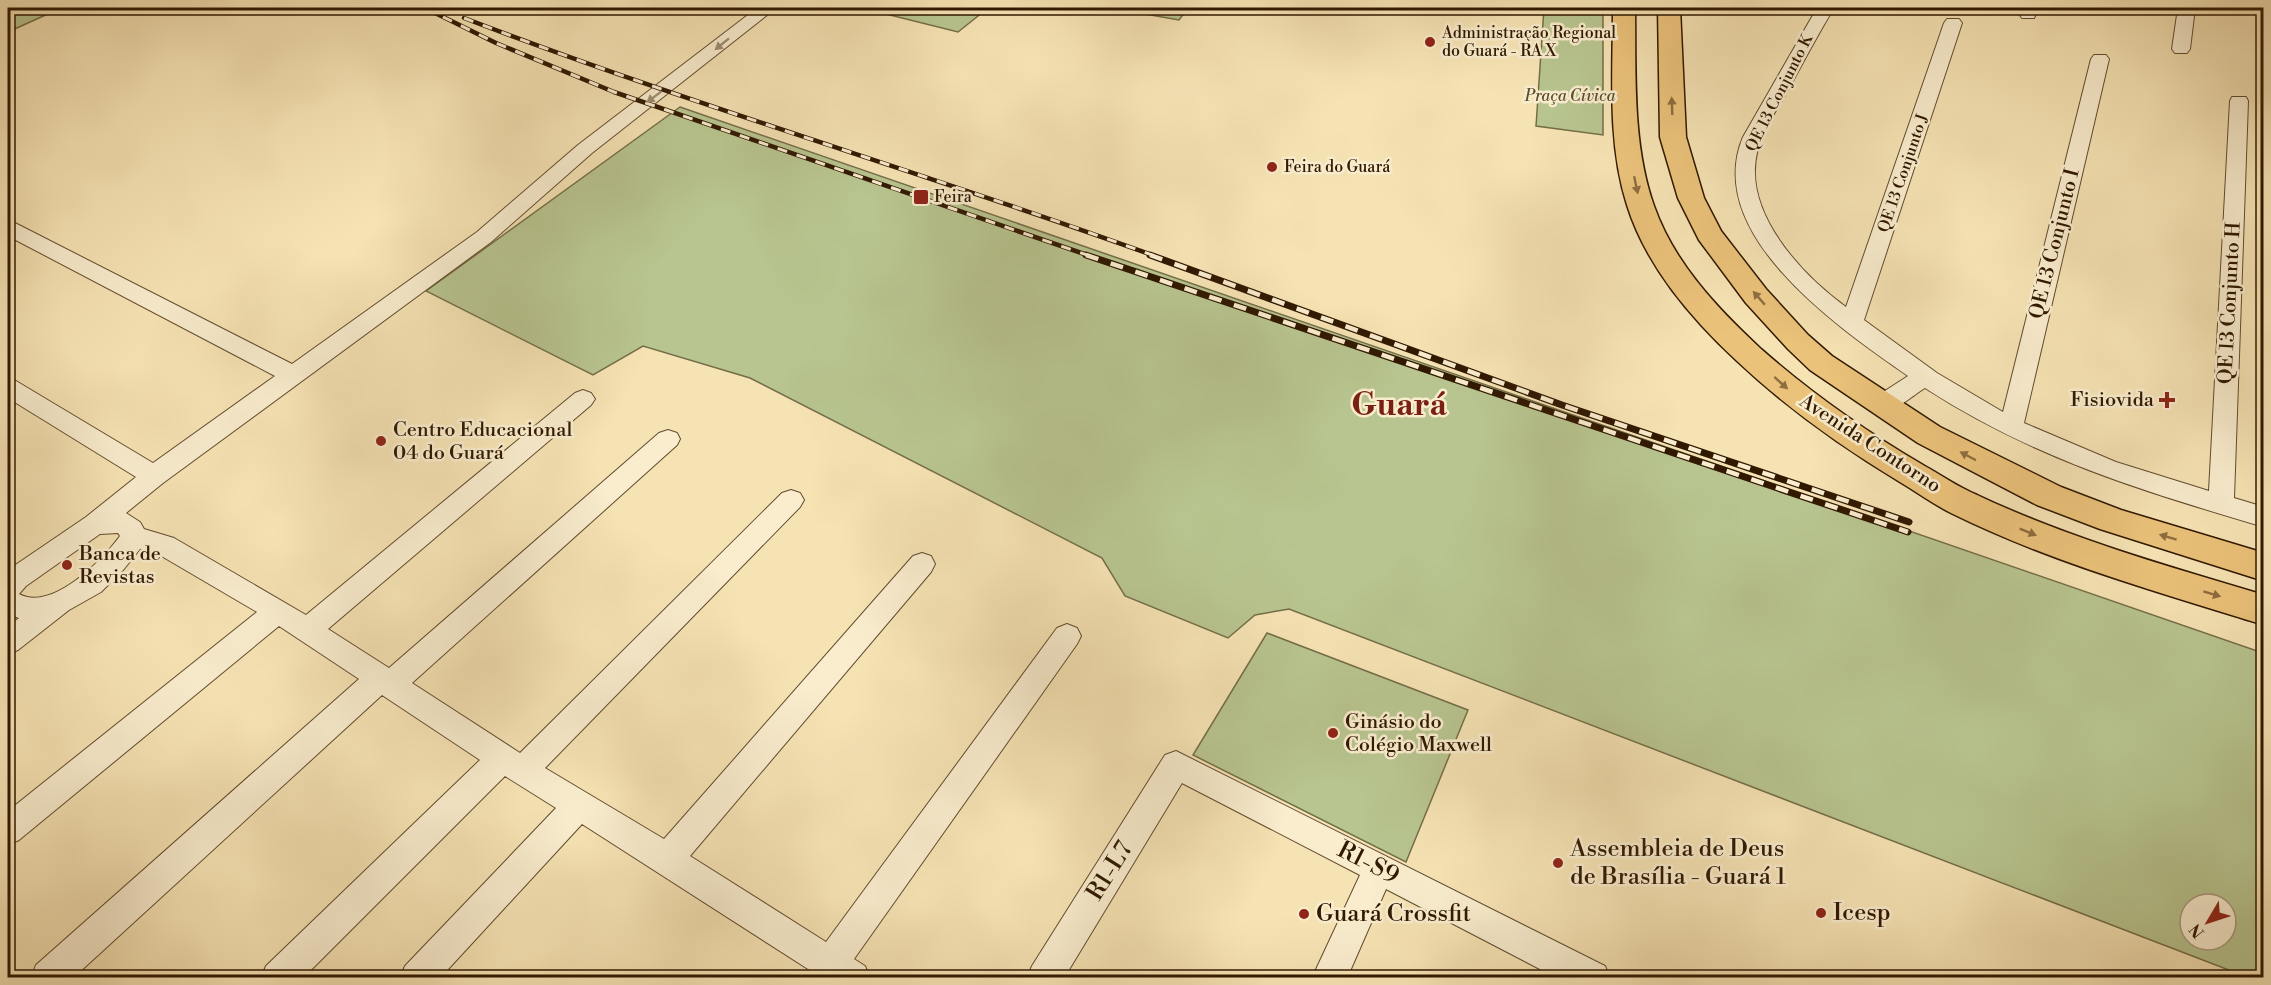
<svg xmlns="http://www.w3.org/2000/svg" width="2271" height="985" font-family="'Libre Bodoni',serif">
<rect width="100%" height="100%" fill="#f6e3b4"/>
<filter id="stains"><feTurbulence type="fractalNoise" baseFrequency=".00333" numOctaves="4"/><feColorMatrix values="0 0 0 0 .2 0 0 0 0 .09 0 0 0 0 .02 0 0 0 .5 -.17"/></filter>
<radialGradient id="worn" r=".72"><stop offset=".6" stop-color="#630" stop-opacity="0"/><stop offset="1" stop-color="#630" stop-opacity=".3"/></radialGradient>
<g fill="#b8c590" stroke="#746e48" stroke-width="1.5" fill-rule="evenodd">
<path d="M8 8H61L8 32Z"/>
<path d="M862 8H988L958 32Z"/>
<path d="M1110 8H1188L1179 20Z"/>
<path d="M1544 8H1603V135L1536 126Z"/>
<path d="M680 107 2263 653V977H2247L1289 609 1255 615 1228 638 1125 596 1102 558 750 378 643 346 593 375 426 291ZM2190 904H2226V940H2190Z"/>
<path d="M1267 633 1468 710 1406 862 1193 755Z"/>
</g>
<g fill="none" stroke-linecap="round" stroke-linejoin="round">
<g stroke="#624b2e" stroke-width="2">
<g id="minor">
<path d="M757 8H776L592 153 491 242 163 483 126 513 140 522 144 529 174 538 306 615 575 393 583 390 591 393 595 399 591 405 328 629 389 668 659 433 668 430 677 433 680 439 677 445 412 683 520 753 782 493 791 490 800 493 804 500 800 507 545 768 664 839 913 556 922 553 931 556 935 564 931 572 690 856 826 942 1057 628 1067 624 1077 628 1081 636 1077 644 854 959 865 966 870 978H822L582 824 440 978H400L405 966 556 808 505 776 303 978H261L266 966 480 760 382 695 73 978H31L36 965 359 679 279 626 19 840 8 845V811L257 612 158 554 140 549 124 569 101 592 69 610 18 650 8 654V627L19 618 8 614V570L86 517 136 477 8 398V379L16 381 153 463 275 376 8 236V222L15 223 292 364 477 232 578 145ZM118 533 120 536C103 559 53 612 19 594L26 586 100 534Z"/>
<path d="M1817 8H1834C1818 34 1804 61 1789 88 1778 109 1762 129 1757 153 1743 213 1802 275 1846 307L1944 23 1947 19H1959L1962 23 1864 320 1937 373 2003 412 2091 59 2094 55H2106L2109 59 2024 423 2116 462 2209 491 2230 101 2232 97H2246L2248 101 2234 498 2264 507V527C2140 490 2035 459 1925 388 1910 397 1892 416 1874 410L1870 404 1874 398 1908 376C1841 329 1702 235 1743 137Z"/>
<path d="M2022 8H2039L2034 18H2022L2019 14Z"/>
<path d="M2178 8H2195L2190 49 2187 53H2175L2172 49Z"/>
<path d="M1176 751 1605 966 1610 978H1557L1386 889 1347 978H1312L1360 875 1182 783 1064 978H1027L1032 966 1165 755Z"/>
</g>
</g>
<g stroke="#301801" stroke-width="3">
<g id="major">
<path d="M1613 8H1635C1636 73 1632 144 1654 206 1674 263 1717 308 1761 349 1811 393 1865 431 1923 465 1941 475 1958 487 1977 495 2068 538 2167 566 2264 595V625C2158 592 2050 562 1951 513 1933 504 1917 492 1900 482 1842 447 1787 408 1737 361 1691 318 1646 266 1627 205 1607 143 1613 73 1613 8Z"/>
<path d="M1658 8H1680L1686 137 1704 198 1721 231 1766 289 1808 335 1832 356 1940 427 2061 487 2121 510 2264 553V581L2100 529 2037 505 1918 443 1810 370 1788 349 1746 303 1699 240 1678 198 1660 137Z"/>
</g>
</g>
<use href="#minor" fill="#f9edce" fill-rule="evenodd"/>
<use href="#major" fill="#ebc27a" fill-rule="evenodd"/>
<g stroke="#301801" stroke-width="4.5">
<g id="rail-far1">
<path d="M425 8 496 43 614 92 1090 256"/>
<path d="M464 18C691 105 926 173 1155 256"/>
</g>
</g>
<g stroke="#301801" stroke-width="7">
<g id="rail">
<path d="M1086 255 1908 532"/>
<path d="M1150 255 1562 405 1909 522"/>
</g>
</g>
<use href="#rail-far1" stroke="#f9edce" stroke-width="3" stroke-dasharray="10" stroke-linecap="butt"/>
<use href="#rail" stroke="#f9edce" stroke-width="4.5" stroke-dasharray="13" stroke-linecap="butt"/>
</g>
<defs><path id="oneway-solid" d="M-6-.8H1V-3.2L6.5 0L1 3.2V.8H-6Z" transform="scale(1.5)"/></defs>
<g fill="#9f8d72">
<use href="#oneway-solid" transform="translate(722 44) rotate(141)"/>
<use href="#oneway-solid" transform="translate(654 97) rotate(143)"/>
</g>
<g fill="#8e6d3e">
<use href="#oneway-solid" transform="translate(1672 106) rotate(-92)"/>
<use href="#oneway-solid" transform="translate(1636 185) rotate(78)"/>
<use href="#oneway-solid" transform="translate(1759 298) rotate(-131)"/>
<use href="#oneway-solid" transform="translate(1781 383) rotate(42)"/>
<use href="#oneway-solid" transform="translate(1968 456) rotate(-152)"/>
<use href="#oneway-solid" transform="translate(2028 532) rotate(22)"/>
<use href="#oneway-solid" transform="translate(2168 537) rotate(-163)"/>
<use href="#oneway-solid" transform="translate(2212 594) rotate(17)"/>
</g>
<g fill="#8f2418" stroke="#f9edce" stroke-width="2">
<circle cx="1430" cy="42" r="6"/>
<circle cx="1272" cy="167" r="6"/>
<rect x="913" y="189" width="16" height="16" rx="3"/>
<path d="M2164 391h6v6h6v6h-6v6h-6v-6h-6v-6h6z"/>
<circle cx="381" cy="441" r="6"/>
<circle cx="67" cy="565" r="6"/>
<circle cx="1333" cy="733" r="6"/>
<circle cx="1558" cy="863" r="6"/>
<circle cx="1821" cy="913" r="6"/>
<circle cx="1304" cy="914" r="6"/>
</g>
<g text-anchor="middle" dominant-baseline="central" stroke-width="5" stroke-linejoin="round" paint-order="stroke">
<g font-size="16" fill="#301801" stroke="#f9edce" text-anchor="start">
<text x="1442" y="33">Administração Regional<tspan x="1442" dy="18">do Guará - RA X</tspan></text>
<text x="1284" y="167">Feira do Guará</text>
<text x="934" y="197">Feira</text>
</g>
<g font-size="16" fill="#301801" stroke="#f9edce">
<text transform="translate(1779 93) rotate(-63)">QE 13 Conjunto K</text>
<text transform="translate(1903 173) rotate(-71)">QE 13 Conjunto J</text>
</g>
<g font-size="16" font-style="italic" fill="#594c2c" stroke="#f9edce">
<text x="1570" y="96">Praça Cívica</text>
</g>
<g font-size="20" fill="#301801" stroke="#f9edce">
<text transform="translate(2055 244) rotate(-76)">QE 13 Conjunto I</text>
<text transform="translate(2230 303) rotate(-87)">QE 13 Conjunto H</text>
<text transform="translate(1870 444) rotate(33)">Avenida Contorno</text>
</g>
<g font-size="20" fill="#301801" stroke="#f9edce" text-anchor="start">
<text x="2154" y="400" text-anchor="end">Fisiovida</text>
<text x="393" y="430">Centro Educacional<tspan x="393" dy="23">04 do Guará</tspan></text>
<text x="79" y="554">Banca de<tspan x="79" dy="23">Revistas</tspan></text>
<text x="1345" y="722">Ginásio do<tspan x="1345" dy="23">Colégio Maxwell</tspan></text>
</g>
<g font-size="24" fill="#301801" stroke="#f9edce" text-anchor="start">
<text x="1570" y="849">Assembleia de Deus<tspan x="1570" dy="28">de Brasília - Guará 1</tspan></text>
<text x="1833" y="913">Icesp</text>
<text x="1316" y="914">Guará Crossfit</text>
</g>
<g font-size="24" fill="#301801" stroke="#f9edce">
<text transform="translate(1368 863) rotate(27)">R1-S9</text>
<text transform="translate(1110 871) rotate(-58)">R1-L7</text>
</g>
<g font-size="32" font-weight="bold" fill="#7a1f14" stroke="#f9edce">
<text x="1399" y="405">Guará</text>
</g>
</g>
<rect width="2271" height="985" fill="none" stroke="#f6e3b4" stroke-width="30"/>
<rect x="9" y="9" width="2253" height="967" fill="none" stroke="#301801" stroke-width="3"/>
<rect x="15" y="15" width="2241" height="955" fill="none" stroke="#301801" stroke-width="1.5"/>
<g transform="translate(2208 922) rotate(231)"><circle r="28" fill="#f9edce" stroke="#a9987c" stroke-width="1.5"/>
<path d="M0-4.5L10 22L0 15L-10 22Z" fill="#8f2418"/>
<text y="-9" font-size="16" font-weight="bold" text-anchor="middle" fill="#301801">N</text>
</g>
<rect width="100%" height="100%" filter="url(#stains)"/>
<rect width="100%" height="100%" fill="url(#worn)"/>
</svg>
